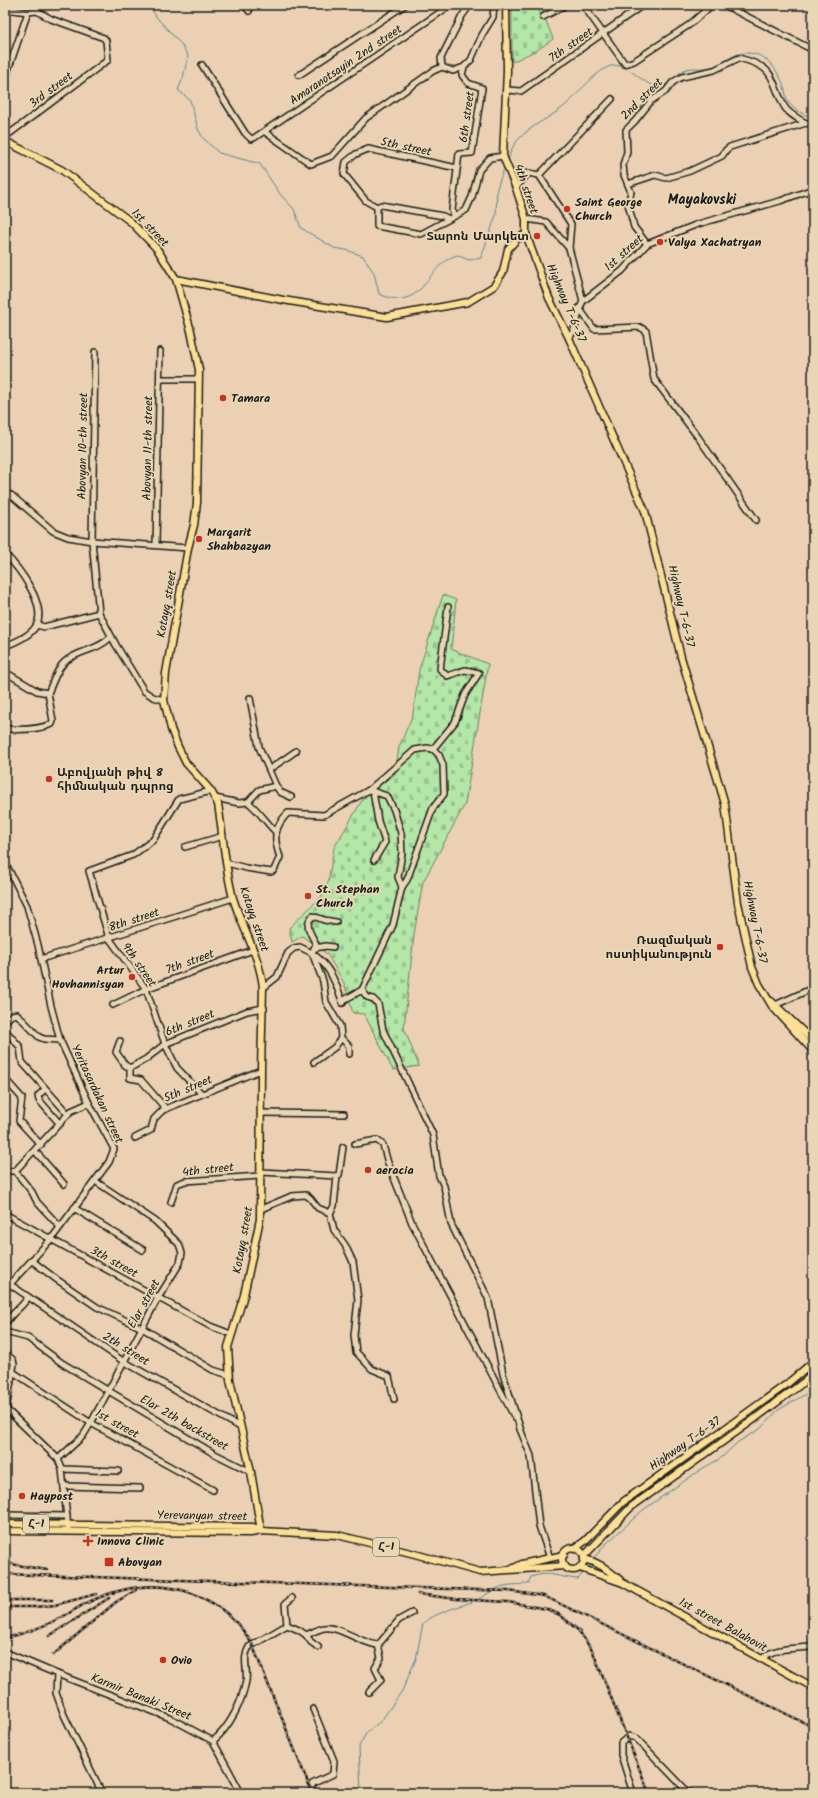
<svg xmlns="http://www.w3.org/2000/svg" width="818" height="1798" font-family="Kalam,'Noto Sans Armenian',sans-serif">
<defs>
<pattern id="cemetery-stones" width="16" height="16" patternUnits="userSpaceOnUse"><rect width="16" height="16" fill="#b3e6a7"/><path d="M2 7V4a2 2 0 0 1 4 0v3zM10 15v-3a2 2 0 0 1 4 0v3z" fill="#99c58f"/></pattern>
</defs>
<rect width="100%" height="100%" fill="#ebd0b3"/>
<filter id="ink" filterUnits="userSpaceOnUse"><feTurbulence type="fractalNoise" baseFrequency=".025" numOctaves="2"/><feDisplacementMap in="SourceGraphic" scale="8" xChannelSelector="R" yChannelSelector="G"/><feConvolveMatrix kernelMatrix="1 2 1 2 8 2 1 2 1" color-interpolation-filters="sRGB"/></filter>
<g filter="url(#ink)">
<g fill="#b3e6a7" stroke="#688162">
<path d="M5 1516 57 1518 58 1520 55 1522 5 1521Z"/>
<path d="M586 1563 608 1574V1575L583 1566Z"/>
</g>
<g fill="url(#cemetery-stones)" stroke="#688162">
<path d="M512 5H540L553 39 537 50 512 62Z"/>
<path d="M443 595 456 600 451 649 488 664 465 804 423 882 414 934 404 1028 419 1066 393 1070 364 1014 353 1013 344 983 327 954 302 936 292 942 289 928 322 896 328 882 334 848 364 797 395 774 399 747 413 714 419 670Z"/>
</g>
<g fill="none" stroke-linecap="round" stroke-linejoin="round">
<g stroke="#57868f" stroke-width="1">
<path d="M149 5 157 18 181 44 188 56 183 78 178 90 190 100 198 129 203 138 219 153 260 164 280 194 294 209 301 228 334 248 346 250 363 256 374 273 379 294C426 314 423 266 457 255L469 260 481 258 496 215 497 188 503 171"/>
<path d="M508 160C510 154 512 146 517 141 531 124 554 117 570 101 579 92 598 69 611 66 630 61 648 94 665 85 672 82 677 74 684 70 693 66 702 70 711 67 730 61 735 48 758 55 771 59 782 78 785 90 786 94 786 99 788 102 794 110 803 115 813 117"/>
<path d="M593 1559 606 1544 643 1510 700 1470 721 1458 738 1442 760 1429 778 1410 813 1390"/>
<path d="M361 1793 359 1746 367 1732 381 1721 402 1691 416 1659 423 1623C439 1611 457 1608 476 1600 484 1597 490 1591 498 1588 506 1584 519 1585 528 1584L531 1577C549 1570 559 1578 578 1579L584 1571"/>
</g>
<g stroke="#1c1c1c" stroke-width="8">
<g id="minor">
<path d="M244 5 249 11"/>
<path d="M583 5 625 64 634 61 689 25 712 5"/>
<path d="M724 5 813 50"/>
<path d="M5 9 28 12 37 11 51 19 104 38 106 41 108 60 5 137"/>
<path d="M543 17 566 5"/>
<path d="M202 65 245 133 251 139 254 138 451 5"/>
<path d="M442 67 441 58 462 16 470 5"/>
<path d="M299 75 405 5"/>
<path d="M5 79 28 12"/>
<path d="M506 90 521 91 643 5"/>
<path d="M265 132 311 164 332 156 366 118 433 71 442 67 453 71 464 67 471 60 482 35 493 17 494 5"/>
<path d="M457 168 368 149 356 154 346 162 344 174 366 201 377 207V226L421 234 466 210 472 197 479 170 490 158 503 156"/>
<path d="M539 175 612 99"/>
<path d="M628 184 655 175 666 178 690 171 722 156 726 150 730 147 806 123 813 124"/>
<path d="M516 188 528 173 539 175 571 224 569 248 583 301"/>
<path d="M377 207 381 205 443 216 449 219"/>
<path d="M454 216 452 210 459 154 472 153 482 88 468 83 462 75 464 67"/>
<path d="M526 219 546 222 569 248"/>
<path d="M647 244 634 227 628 204 631 192 624 175 623 165 627 152 626 130 635 121 651 101 666 91 673 82 682 77 714 70 739 58C777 68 769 77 784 106 788 114 799 119 806 123"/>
<path d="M579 308 594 329 640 327 646 331 654 379 698 437 756 520"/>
<path d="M569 338C578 328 577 313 583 301L622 271 647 244 698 224 780 201 813 189"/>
<path d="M160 379H199"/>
<path d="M5 493 11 495 53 531 68 537 92 541 95 352"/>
<path d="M156 545 160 351"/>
<path d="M5 554C18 567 48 605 36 626 30 636 16 642 5 646"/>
<path d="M37 625 44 627 99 613"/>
<path d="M5 672 37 691 48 693 53 721 52 724C38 730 20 730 5 729"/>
<path d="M48 693C53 683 57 667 67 660 81 650 98 650 111 637"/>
<path d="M250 698 259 747 276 786 280 792 291 797"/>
<path d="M164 700 153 697 144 691 116 645 99 613 92 541 188 548"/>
<path d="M433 749 455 722 465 695 479 673 465 670 447 676 440 669 448 607"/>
<path d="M270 769 296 751"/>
<path d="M369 790 387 796 394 810 401 833 402 853 398 877 402 887"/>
<path d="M373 791 378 821 385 842 374 860"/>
<path d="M215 798 239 803 248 802C259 811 265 821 275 831"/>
<path d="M248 802 259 790 276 786"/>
<path d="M185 847 223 836"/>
<path d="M5 862 27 906 38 945 51 1006 60 1040 89 1103 114 1149 109 1162 52 1238 10 1284"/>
<path d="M227 863 246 868 271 872 274 870 280 857C273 838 274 827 288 813L324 815 369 790 415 750 427 748 433 749 439 755 443 765 444 794 433 808 407 880 402 887 393 925 362 990"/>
<path d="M336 922 324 920 313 916C303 924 311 934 316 944L312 953C331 967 335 982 343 1003"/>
<path d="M315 948 326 946 333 947"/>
<path d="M41 959 233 898"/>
<path d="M263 988 277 977 288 953 294 948 300 947 312 953 323 981 326 1002 340 1026 341 1038 335 1047 314 1062"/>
<path d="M342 1001 362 990 367 997 373 999 378 1004 383 1030 433 1135 439 1176 444 1186 451 1224 488 1298 503 1374 521 1431"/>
<path d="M113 1005 146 989 253 950"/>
<path d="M773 1006 813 988"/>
<path d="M5 1021 12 1015 17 1014 39 1037 44 1039 60 1040"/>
<path d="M5 1030 20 1047 22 1062 68 1114"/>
<path d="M341 1038 349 1046V1054"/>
<path d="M120 1041 116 1052 125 1065 130 1068V1078L141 1080 166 1109"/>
<path d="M130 1068 146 1059 165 1044 247 1011 264 1008"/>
<path d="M5 1079 22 1098 19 1121 41 1145"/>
<path d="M45 1089 38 1096 39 1100 60 1124"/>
<path d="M201 1093 177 1068 165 1044 146 989 109 938 89 871 133 855 153 840 179 799 211 791"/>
<path d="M261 1113 344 1114"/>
<path d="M135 1138 151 1130 154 1119 163 1110 261 1070"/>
<path d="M355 1144 377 1140 383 1145 388 1163 412 1223 515 1418"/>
<path d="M35 1151 64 1184"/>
<path d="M5 1171H15L32 1192 37 1202 60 1227"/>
<path d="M15 1171 71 1111 89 1103"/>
<path d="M261 1172 337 1176 334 1206 330 1213"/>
<path d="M337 1176 339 1175 343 1147"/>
<path d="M171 1202 177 1184 185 1181 260 1176"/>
<path d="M74 1208 143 1250"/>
<path d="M261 1209 292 1196 306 1195 310 1198 318 1208 330 1213 334 1230 345 1245 353 1262 358 1300 354 1335 356 1352 372 1369 389 1376 394 1399"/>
<path d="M5 1214 210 1326 231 1334"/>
<path d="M31 1260 56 1279 97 1307 142 1328 213 1370 229 1375"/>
<path d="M5 1281 123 1361 240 1427"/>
<path d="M5 1324C11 1313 22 1308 28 1297"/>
<path d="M5 1332 28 1338 62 1363 107 1390 213 1453 251 1472"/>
<path d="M5 1353 13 1360 14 1364 6 1409"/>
<path d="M13 1372 91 1423 213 1490"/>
<path d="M5 1408 58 1459 62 1469 68 1528"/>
<path d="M520 1429 531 1456 539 1526 550 1558"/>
<path d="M58 1459 83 1436 91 1423 158 1298 180 1263 182 1253 179 1244 155 1221 95 1181"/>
<path d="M62 1469 118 1471"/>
<path d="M64 1486 140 1488"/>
<path d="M5 1515 67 1516"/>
<path d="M287 1625 285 1604 292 1598"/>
<path d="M306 1635 311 1642 318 1647"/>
<path d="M5 1652 57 1674 170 1718 213 1741 241 1793"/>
<path d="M762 1659C773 1647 794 1649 809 1647L813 1644"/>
<path d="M57 1674 56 1693 64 1715 102 1793"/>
<path d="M369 1692 381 1680 375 1668 381 1658 378 1645"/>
<path d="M213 1741C230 1727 242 1702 246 1681 248 1669 242 1658 249 1647L287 1625 299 1630 306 1635C312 1633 318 1629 324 1628 338 1625 362 1644 378 1645L399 1620 412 1613"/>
<path d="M312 1793V1784L333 1774 334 1761 313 1709"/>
<path d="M633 1793 621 1755V1743L629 1736 636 1738 687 1791 691 1793"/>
</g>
</g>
<g stroke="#1c1c1c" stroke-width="9">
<g id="major">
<path d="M506 5 507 71 503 156 516 188 526 219V234L549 298 569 338 645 511 681 657 725 804 738 903 752 967 759 984 772 1006 813 1051"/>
<path d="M5 141 62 170 131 222 157 249 176 279 191 331 199 370 197 503 194 525 188 548 166 673 164 700 171 729 178 747 186 763 211 791 218 804C223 835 225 868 233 898 242 928 260 956 263 988L261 1070 260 1219 244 1295 228 1347 230 1380 251 1472 261 1531"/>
<path d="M176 279 283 300 387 317 468 302 494 286 503 272 508 249 517 239 526 234"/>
<path d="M771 1001 813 1041"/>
<path d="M5 1524 253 1527 261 1531"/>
<path d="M5 1531 251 1533 261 1531 337 1535 411 1553 480 1572 565 1566"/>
<circle cx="573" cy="1559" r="11"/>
<path d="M574 1549 585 1541 623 1502 787 1384 813 1362"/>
<path d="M584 1556 631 1507 753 1420 804 1382 813 1373"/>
<path d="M584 1559C599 1562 609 1571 620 1580"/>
<path d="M580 1568 623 1583 813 1687"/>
<path d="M512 1569 522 1564 564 1555"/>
</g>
</g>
<use href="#minor" stroke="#e9d6b4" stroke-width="5"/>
<use href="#major" stroke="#fbdf96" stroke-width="6"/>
<g stroke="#1c1c1c" stroke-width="2.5">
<g id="rail">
<path d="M5 1563 47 1570"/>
<path d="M5 1574 508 1591 544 1596 813 1727"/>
<path d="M418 1594 456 1599 508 1602 547 1609 560 1615 579 1631 593 1652 649 1793"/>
<path d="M5 1600H52"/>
<path d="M5 1607H35L55 1605 96 1594"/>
<path d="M49 1636 109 1598"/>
<path d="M5 1638C24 1634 45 1626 62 1617 72 1612 81 1605 91 1601 124 1586 160 1581 194 1594 219 1604 239 1621 252 1644L312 1793"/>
<path d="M53 1655 116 1602 136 1590"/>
</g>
</g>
<use href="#rail" stroke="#e9d6b4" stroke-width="1" stroke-dasharray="3" stroke-linecap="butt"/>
</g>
</g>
<g fill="#c8321e" stroke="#e9d6b4" stroke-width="1.5">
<circle cx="567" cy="209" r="4"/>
<circle cx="537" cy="236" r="4"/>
<circle cx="660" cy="242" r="4"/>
<circle cx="223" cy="398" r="4"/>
<circle cx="199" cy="539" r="4"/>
<circle cx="49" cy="779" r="4"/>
<circle cx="308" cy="896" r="4"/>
<circle cx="720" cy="947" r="4"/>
<circle cx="132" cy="977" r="4"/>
<circle cx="368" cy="1170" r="4"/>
<circle cx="22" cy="1496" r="4"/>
<path d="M86 1535h4v4h4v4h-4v4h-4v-4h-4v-4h4z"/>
<rect x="104" y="1557" width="10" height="10" rx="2"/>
<circle cx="163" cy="1660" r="4"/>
</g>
<g text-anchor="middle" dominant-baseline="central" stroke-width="4" stroke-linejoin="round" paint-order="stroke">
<g fill="#e9d6b4" stroke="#5a544a" stroke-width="1">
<rect x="23" y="1515" width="26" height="18" rx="3"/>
<rect x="373" y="1538" width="26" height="18" rx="3"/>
</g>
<g font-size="11" font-weight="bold" fill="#1c1c1c">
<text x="36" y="1524">Հ-1</text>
<text x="386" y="1547">Հ-1</text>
</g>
<g font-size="12" fill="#1c1c1c" stroke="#e9d6b4">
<text transform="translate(571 45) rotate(-35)">7th street</text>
<text transform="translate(346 65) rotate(-34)">Amaranotsayin 2nd street</text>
<text transform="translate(51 90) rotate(-37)">3rd street</text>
<text transform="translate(642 99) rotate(-45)">2nd street</text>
<text transform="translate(467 117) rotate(-82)">6th street</text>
<text transform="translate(406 147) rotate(12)">5th street</text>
<text transform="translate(526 189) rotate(71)">4th street</text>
<text transform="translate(150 228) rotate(46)">1st street</text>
<text transform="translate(624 253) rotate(-42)">1st street</text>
<text transform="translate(566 303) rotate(67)">Highway T-6-37</text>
<text transform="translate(83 446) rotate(-89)">Abovyan 10-th street</text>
<text transform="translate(148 448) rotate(-89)">Abovyan 11-th street</text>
<text transform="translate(167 604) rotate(-80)">Kotayq street</text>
<text transform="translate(681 606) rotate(77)">Highway T-6-37</text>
<text transform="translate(254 919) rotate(71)">Kotayq street</text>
<text transform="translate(134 920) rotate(-18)">8th street</text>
<text transform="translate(755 922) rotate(79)">Highway T-6-37</text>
<text transform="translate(190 962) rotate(-20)">7th street</text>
<text transform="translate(139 965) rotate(55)">9th street</text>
<text transform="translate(190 1023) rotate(-22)">6th street</text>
<text transform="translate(188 1089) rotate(-23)">5th street</text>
<text transform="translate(97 1094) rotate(65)">Yeritasardakan street</text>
<text transform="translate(208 1170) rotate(-6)">4th street</text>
<text transform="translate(243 1240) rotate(-80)">Kotayq street</text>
<text transform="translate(114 1262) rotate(29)">3th street</text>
<text transform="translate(144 1304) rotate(-61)">Elar street</text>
<text transform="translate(126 1349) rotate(32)">2th street</text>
<text transform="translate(184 1423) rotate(30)">Elar 2th backstreet</text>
<text transform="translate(117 1424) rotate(29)">1st street</text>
<text transform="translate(685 1444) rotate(-35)">Highway T-6-37</text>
<text transform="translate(202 1516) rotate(1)">Yerevanyan street</text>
<text transform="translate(723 1625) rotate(29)">1st street Balahovit</text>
<text transform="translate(141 1697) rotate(22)">Karmir Banaki Street</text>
</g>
<g font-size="12" font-weight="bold" fill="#1c1c1c" stroke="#e9d6b4" text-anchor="start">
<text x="575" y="202">Saint George<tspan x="575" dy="14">Church</tspan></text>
<text x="529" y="236" text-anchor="end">Տարոն Մարկետ</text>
<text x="668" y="242">Valya Xachatryan</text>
<text x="231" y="398">Tamara</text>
<text x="207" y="532">Marqarit<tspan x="207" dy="14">Shahbazyan</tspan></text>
<text x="57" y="772">Աբովյանի թիվ 8<tspan x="57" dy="14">հիմնական դպրոց</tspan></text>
<text x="316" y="889">St. Stephan<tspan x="316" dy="14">Church</tspan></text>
<text x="712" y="940" text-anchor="end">Ռազմական<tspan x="712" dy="14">ոստիկանություն</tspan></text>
<text x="124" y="970" text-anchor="end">Artur<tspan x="124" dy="14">Hovhannisyan</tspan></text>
<text x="376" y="1170">aeracia</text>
<text x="30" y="1496">Haypost</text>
<text x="97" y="1541">Innova Clinic</text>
<text x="118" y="1562">Abovyan</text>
<text x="171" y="1660">Ovio</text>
</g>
<g font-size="14" font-weight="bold" fill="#1c1c1c" stroke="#e9d6b4">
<text x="702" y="200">Mayakovski</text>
</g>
</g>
<rect width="818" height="1798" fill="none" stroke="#e9d6b4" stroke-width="20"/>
<rect x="10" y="10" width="798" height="1778" fill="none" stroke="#1c1c1c" stroke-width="1.5" filter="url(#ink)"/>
</svg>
